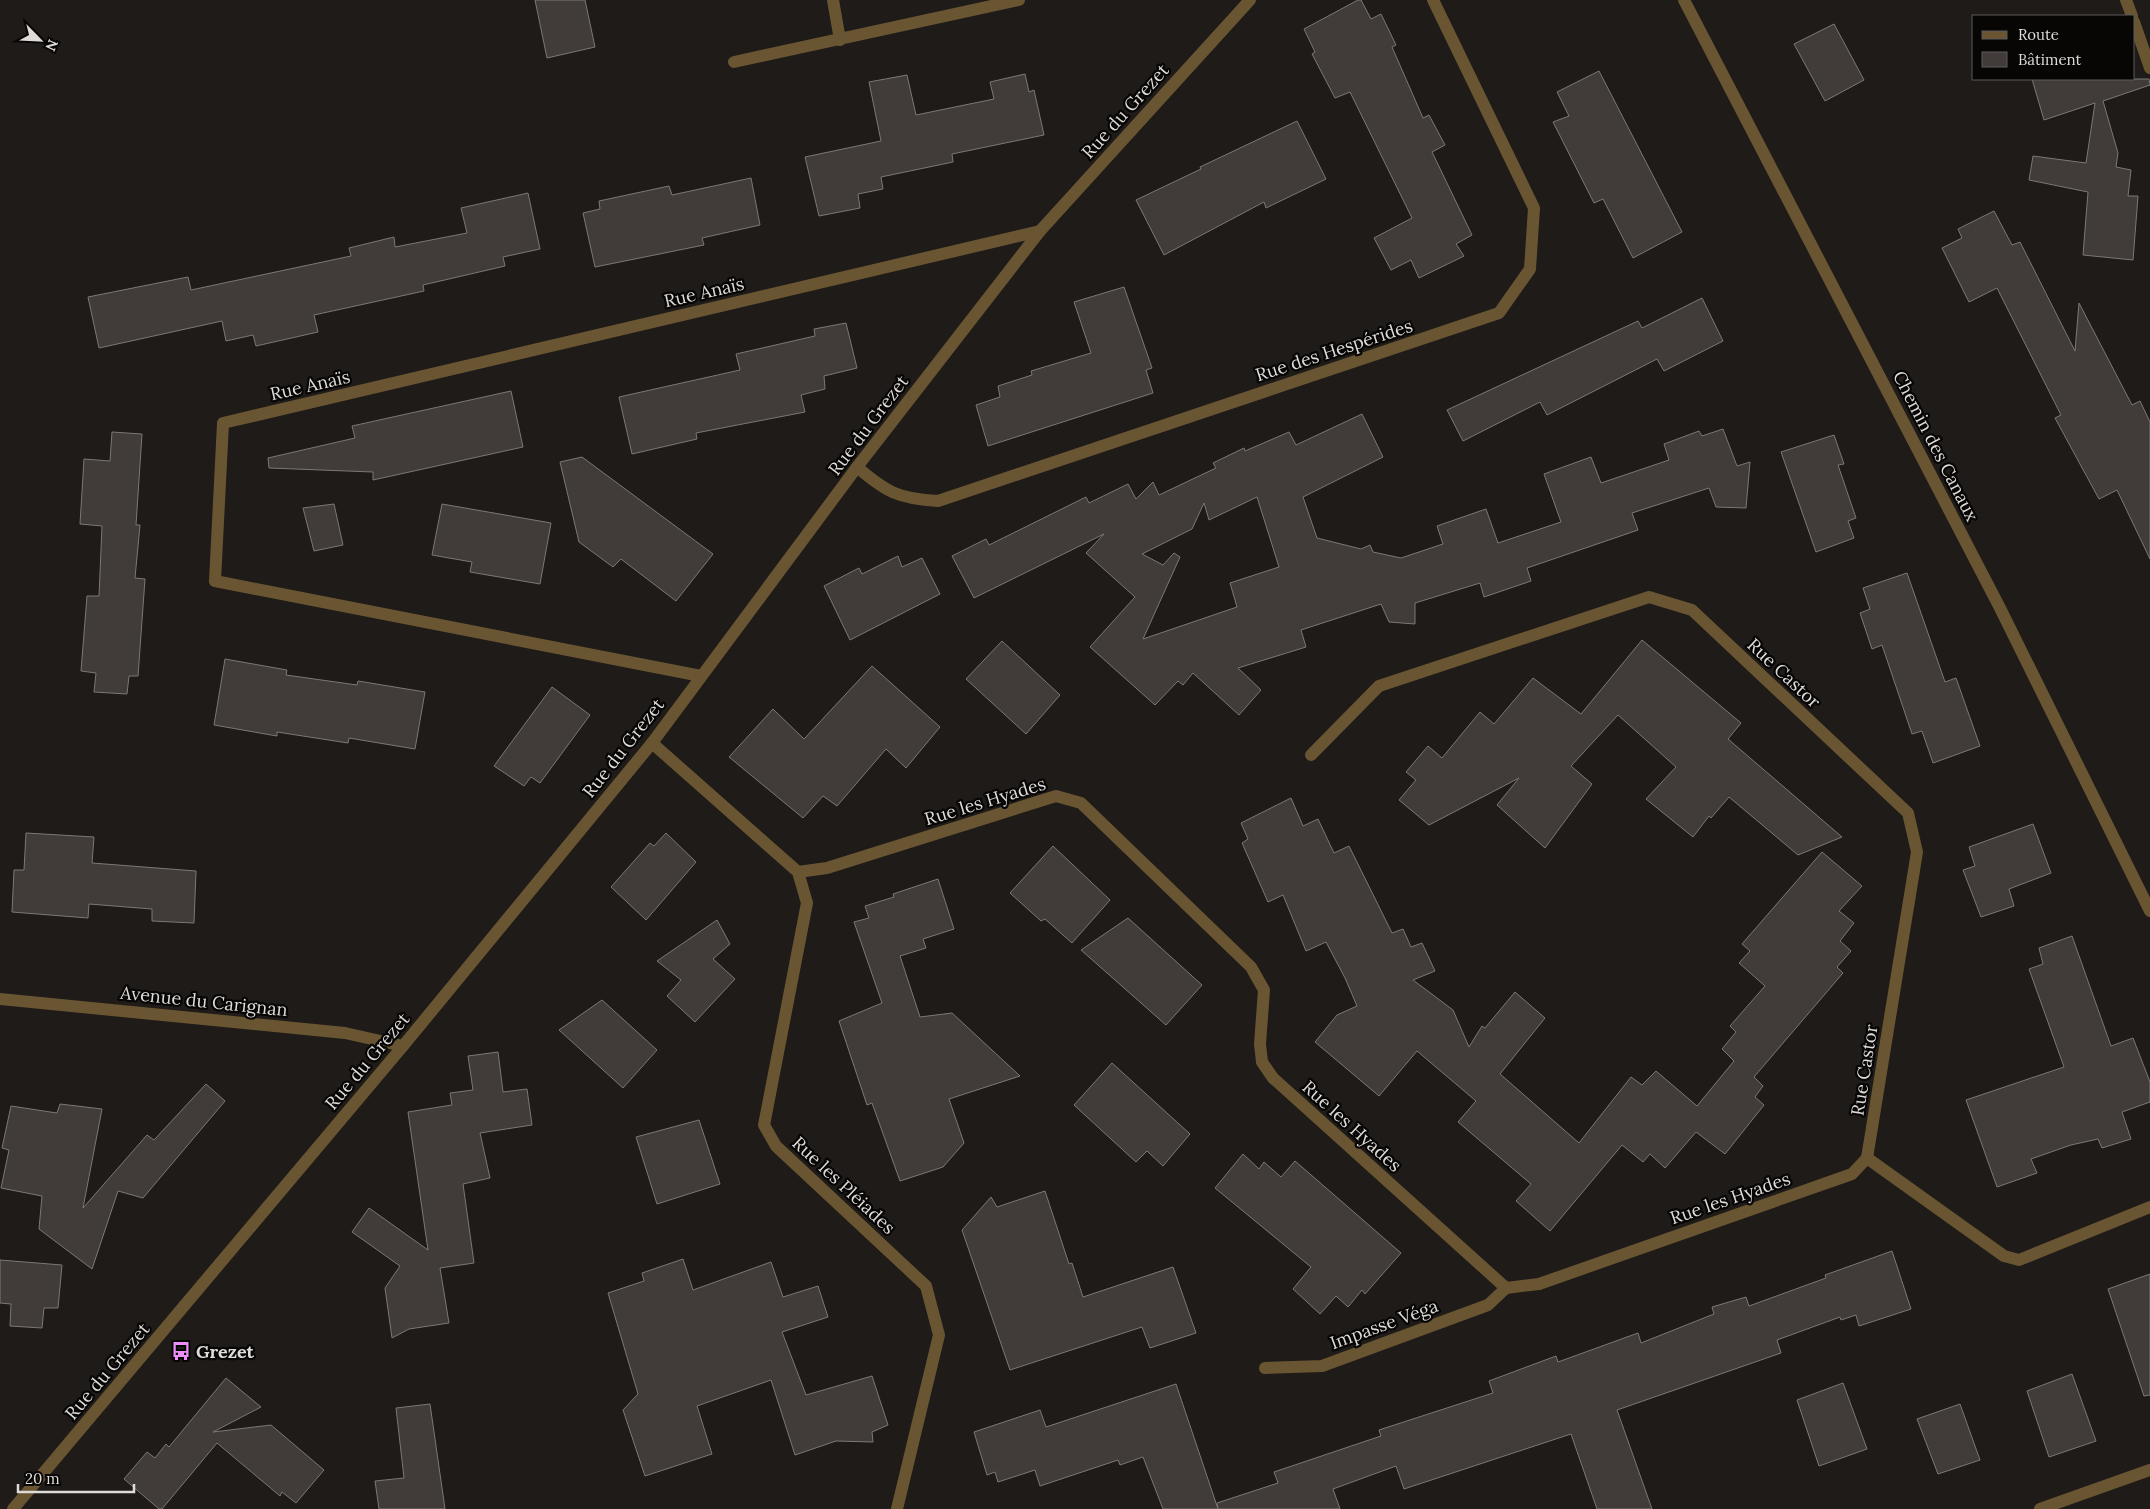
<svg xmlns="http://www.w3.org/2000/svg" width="2150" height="1509" font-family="Lora,serif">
<rect width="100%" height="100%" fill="#1e1b18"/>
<g fill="#413c3a" stroke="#7d7876" fill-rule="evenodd">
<path d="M535 0H585L595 47 547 58Z"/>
<path d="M1358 0H1361L1371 19 1381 14 1396 45 1392 47 1423 118 1429 115 1445 145 1432 152 1472 235 1456 244 1464 256 1419 278 1411 260 1391 270 1374 238 1412 218 1350 92 1335 98 1312 54 1315 52 1304 29Z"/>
<path d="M1834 24 1864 80 1825 101 1794 44Z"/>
<path d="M1599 71 1682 232 1633 258 1603 199 1594 203 1553 122 1569 116 1557 92Z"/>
<path d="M1025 74 1029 92 1034 90 1044 135 952 154 953 162 881 177 883 189 858 194 860 208 819 216 805 157 881 141 869 82 907 75 916 115 994 99 990 82Z"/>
<path d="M2032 79H2149L2150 85 2103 101 2118 153 2116 167 2131 170 2128 196H2138L2133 260 2083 255 2088 192 2029 180 2033 156 2086 163 2095 103 2044 120Z"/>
<path d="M1297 121 1326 179 1266 208 1264 202 1164 255 1136 200 1201 169 1200 167Z"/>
<path d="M751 178 760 225 702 238 704 245 595 267 583 213 600 209 599 201 669 186 672 195Z"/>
<path d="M528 193 540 249 503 257 505 266 423 285 424 291 314 315 318 332 256 346 253 335 226 341 222 321 99 348 88 297 188 277 191 290 351 256 349 248 394 237 395 247 467 233 461 208Z"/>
<path d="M1994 211 2012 245 2020 242 2075 351 2079 303 2132 405 2140 401 2150 422V559L2117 490 2099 499 2055 418 2061 415 1997 288 1969 302 1942 248 1962 238 1958 229Z"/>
<path d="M1124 287 1152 368 1146 370 1153 393 988 446 976 405 1000 397 998 386 1032 375 1031 371 1091 353 1074 302Z"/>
<path d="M1702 298 1723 341 1664 371 1657 359 1547 415 1540 402 1463 441 1447 410 1638 321 1642 328Z"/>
<path d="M846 323 857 368 824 376 825 389 801 395 805 412 696 433 697 439 632 454 619 397 740 370 736 354 815 336 814 329Z"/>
<path d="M511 391 523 447 373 480V472L269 468 268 458 355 438 352 426Z"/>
<path d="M1362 414 1383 457 1303 497 1317 538 1361 549 1370 545 1373 552 1401 558 1443 544 1437 526 1486 509 1498 543 1561 522 1544 474 1591 457 1601 483 1669 460 1664 444 1699 431 1702 436 1723 429 1737 466 1750 462 1746 508 1716 507 1709 488 1632 513 1638 530 1527 568 1531 581 1484 597 1480 583 1415 603V624L1389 622 1381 604 1301 630 1306 647 1238 668 1261 690 1239 715 1193 673 1183 685 1178 681 1155 705 1090 647 1135 597 1086 553 1104 534 974 598 952 556 986 539 989 545 1086 497 1089 503 1128 484 1136 499 1153 482 1159 495 1216 468 1213 463 1244 448 1245 451 1289 432 1296 445ZM1257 497 1279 567 1230 583 1237 607 1143 639 1180 557 1174 553 1163 565 1142 554 1192 529 1204 503 1209 520Z"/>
<path d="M112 432 142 434 136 525H140L135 578 145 579 138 676H129L127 694 94 692 96 673 81 671 87 596H99L102 526 80 524 84 459 110 461Z"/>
<path d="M1834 435 1844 464 1838 465 1856 518 1848 521 1854 538 1816 552 1781 452Z"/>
<path d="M582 457 713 554 676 601 621 559 613 567 579 542 560 462Z"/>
<path d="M334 504 343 545 314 551 303 508Z"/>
<path d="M442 504 551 523 540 584 470 572 472 562 432 555Z"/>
<path d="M898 556 902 567 922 558 940 594 850 640 824 586 859 568 862 574Z"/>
<path d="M1907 573 1945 682 1956 678 1980 746 1933 763 1922 731 1912 734 1882 645 1872 649 1860 613 1870 609 1863 588Z"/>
<path d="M1642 640 1741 723 1728 739 1842 837 1798 855 1729 797 1711 818 1709 816 1693 837 1646 799 1676 767 1618 715 1571 766 1592 784 1545 848 1497 805 1519 778 1429 825 1399 800 1416 780 1406 772 1428 746 1442 758 1480 712 1494 724 1533 678 1581 714Z"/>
<path d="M1002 641 1060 695 1026 734 966 679Z"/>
<path d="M225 659 287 670 286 675 357 685 358 681 425 692 415 749 349 738 348 743 277 732V736L214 725Z"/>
<path d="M872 666 940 727 906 768 886 749 837 806 823 796 803 818 729 757 773 709 804 739Z"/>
<path d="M552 687 590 715 540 783 531 777 524 786 494 766Z"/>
<path d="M1291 798 1303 826 1318 819 1334 853 1349 846 1392 933 1403 929 1411 947 1422 943 1435 971 1413 980 1453 1010 1469 1047 1482 1026 1485 1028 1515 992 1545 1018 1500 1074 1579 1143 1631 1077 1642 1085 1656 1071 1697 1106 1734 1061 1722 1049 1736 1032 1730 1026 1765 986 1739 963 1750 951 1742 944 1822 852 1862 886 1839 911 1854 923 1840 941 1851 951 1837 967 1843 973 1754 1077 1763 1086 1755 1097 1764 1105 1725 1154 1696 1132 1665 1168 1650 1154 1643 1162 1622 1145 1550 1231 1516 1201 1531 1184 1458 1122 1476 1101 1417 1051 1379 1096 1315 1042 1337 1015 1357 1006 1345 978 1326 942 1306 951 1283 895 1268 902 1242 843 1248 839 1241 823Z"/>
<path d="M2033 824 2051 873 2009 889 2014 906 1981 917 1963 870 1975 866 1969 847Z"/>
<path d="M26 833 94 837 92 863 196 871 194 923 152 921V909L89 904 88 918 12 912 14 870H24Z"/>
<path d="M666 833 696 862 646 920 611 887 650 843 654 846Z"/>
<path d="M1053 846 1110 900 1072 943 1045 919 1041 921 1010 893Z"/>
<path d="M938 879 954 929 923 939 926 948 900 956 920 1017 952 1013 1020 1076 949 1099 964 1143 943 1167 900 1181 872 1103 867 1105 839 1021 882 1003 854 922 869 918 865 906 894 897 893 894Z"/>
<path d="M1128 918 1202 985 1166 1025 1081 950Z"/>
<path d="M717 920 730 944 713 959 735 979 695 1022 667 996 681 980 657 961Z"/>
<path d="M2072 936 2111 1046 2133 1038 2150 1082V1102L2122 1112 2131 1139 2102 1148 2098 1139 2071 1145 2031 1159 2037 1173 1997 1187 1966 1100 2064 1067 2029 969 2043 964 2039 948Z"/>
<path d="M602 1000 657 1050 623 1088 559 1030Z"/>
<path d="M498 1052 503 1092 527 1089 532 1125 480 1133 490 1178 463 1184 474 1263 440 1268 449 1323 409 1329 392 1338 385 1288 400 1266 352 1232 369 1208 428 1250 408 1112 452 1105 450 1093 473 1090 468 1056Z"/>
<path d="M1112 1063 1190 1134 1163 1166 1147 1151 1136 1162 1074 1105Z"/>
<path d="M206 1084 225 1101 143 1198 118 1191 92 1269 39 1229 42 1196 1 1188 9 1150 2 1148 11 1106 57 1113 60 1104 102 1109 83 1208 147 1135 154 1140Z"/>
<path d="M699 1120 720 1184 657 1204 636 1137Z"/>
<path d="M1243 1154 1259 1169 1264 1162 1281 1177 1295 1161 1401 1253 1365 1294 1362 1290 1348 1307 1336 1296 1320 1314 1293 1289 1311 1267 1215 1188Z"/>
<path d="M1045 1191 1069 1264 1072 1263 1083 1297 1173 1267 1196 1333 1150 1348 1142 1327 1010 1370 962 1230 991 1197 997 1207Z"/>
<path d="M1892 1251 1911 1309 1859 1326 1856 1315 1841 1320 1840 1317 1777 1340 1781 1353 1617 1410 1652 1509H1597L1571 1434 1404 1489 1396 1466 1333 1489 1340 1509H1218L1217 1503 1278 1483 1274 1472 1381 1436 1379 1430 1493 1393 1489 1381 1556 1356 1558 1362 1638 1333 1641 1343 1714 1314 1712 1307 1746 1297 1749 1306 1826 1278 1825 1275Z"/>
<path d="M683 1259 693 1290 771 1262 783 1297 818 1286 828 1317 782 1332 806 1395 872 1376 888 1425 872 1432 873 1442 836 1441 795 1455 771 1380 697 1406 712 1454 645 1476 623 1410 638 1394 608 1293 644 1281 642 1273Z"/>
<path d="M0 1260 62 1265 58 1308H44L42 1328 10 1326 11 1304 0 1303Z"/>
<path d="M2150 1274V1395L2144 1396 2108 1289Z"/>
<path d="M2072 1374 2096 1441 2049 1457 2027 1391Z"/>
<path d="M226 1378 261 1407 213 1432 271 1425 324 1470 296 1503 282 1492 280 1496 217 1443 162 1509H159L124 1479 147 1452 155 1458 166 1444 169 1447Z"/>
<path d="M1843 1383 1867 1449 1819 1466 1797 1400Z"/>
<path d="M1176 1384 1218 1509H1163L1143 1457 1120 1465 1118 1460 1040 1486 1035 1470 998 1482 995 1472 987 1475 974 1432 1040 1410 1046 1427Z"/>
<path d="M430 1404 445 1509H379L375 1481 404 1478 396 1408Z"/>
<path d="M1960 1404 1980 1460 1938 1474 1917 1419Z"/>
</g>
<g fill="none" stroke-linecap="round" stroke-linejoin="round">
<g stroke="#695532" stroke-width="12">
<path d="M833 0 840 40"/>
<path d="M2126 0 2132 16"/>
<path d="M2134 22 2150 68"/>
<path d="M734 62 1019 0"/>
<path d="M857 467C886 492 899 499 938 501L1499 313 1530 269 1534 208 1433 0"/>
<path d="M701 676 215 581 223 423 1040 231"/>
<path d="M652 743 798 872 827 868 1056 796 1081 803 1251 967 1264 990 1260 1044 1262 1062 1273 1078 1506 1288 1539 1284 1852 1174 1867 1158 2004 1256 2019 1260 2150 1207"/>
<path d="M1311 755 1379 686 1649 597 1692 610 1908 813 1917 852 1867 1158"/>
<path d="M798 872 807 903 764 1125 776 1146 926 1286 939 1335 897 1509"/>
<path d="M0 999 345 1033 403 1046"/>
<path d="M1265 1368 1322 1366 1488 1305 1506 1288"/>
<path d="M13 1509 403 1046 652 743 857 467 1040 231 1250 0"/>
<path d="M2040 1509 2150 1470"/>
</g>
<path stroke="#695532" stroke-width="12" d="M1684 0 2000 608 2150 911"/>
</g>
<defs>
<g id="bus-bare" transform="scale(1.5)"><path d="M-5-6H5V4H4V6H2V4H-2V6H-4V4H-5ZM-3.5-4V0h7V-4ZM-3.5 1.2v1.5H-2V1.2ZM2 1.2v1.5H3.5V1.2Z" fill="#ee8cf8" stroke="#070605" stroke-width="2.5" paint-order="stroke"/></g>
</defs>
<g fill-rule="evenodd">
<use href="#bus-bare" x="181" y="1351"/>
</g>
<g text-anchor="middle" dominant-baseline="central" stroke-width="4.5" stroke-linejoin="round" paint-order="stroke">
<g font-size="18" fill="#dedbd9" stroke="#070605">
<text transform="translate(1125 111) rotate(-48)">Rue du Grezet</text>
<text transform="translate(704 292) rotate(-13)">Rue Anaïs</text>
<text transform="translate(1334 350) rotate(-18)">Rue des Hespérides</text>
<text transform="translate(310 385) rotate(-13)">Rue Anaïs</text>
<text transform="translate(868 425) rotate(-53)">Rue du Grezet</text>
<text transform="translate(1936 446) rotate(63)">Chemin des Canaux</text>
<text transform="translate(1784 673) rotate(43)">Rue Castor</text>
<text transform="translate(623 748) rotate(-52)">Rue du Grezet</text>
<text transform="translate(985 801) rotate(-17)">Rue les Hyades</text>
<text transform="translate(204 1001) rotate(6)">Avenue du Carignan</text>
<text transform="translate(367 1061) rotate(-50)">Rue du Grezet</text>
<text transform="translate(1864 1070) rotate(-81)">Rue Castor</text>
<text transform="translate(1352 1126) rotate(42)">Rue les Hyades</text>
<text transform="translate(844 1185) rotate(43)">Rue les Pléiades</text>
<text transform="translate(1730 1198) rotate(-19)">Rue les Hyades</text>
<text transform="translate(1384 1324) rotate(-20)">Impasse Véga</text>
<text transform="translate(107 1371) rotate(-50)">Rue du Grezet</text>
</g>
<g font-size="18" font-weight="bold" fill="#dedbd9" stroke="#070605" text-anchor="start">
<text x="196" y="1351">Grezet</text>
</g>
</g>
<rect x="1972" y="15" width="162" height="65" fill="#070605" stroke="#5d5b5a"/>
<rect x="1982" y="31" width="25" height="8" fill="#695532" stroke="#5d5b5a"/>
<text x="2018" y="40" font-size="15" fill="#dedbd9">Route</text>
<rect x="1982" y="52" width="25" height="15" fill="#413c3a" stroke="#5d5b5a"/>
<text x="2018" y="65" font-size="15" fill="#dedbd9">Bâtiment</text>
<g transform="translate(40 40) rotate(114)" stroke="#070605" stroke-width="4" paint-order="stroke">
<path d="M0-4L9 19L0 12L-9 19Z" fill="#dedbd9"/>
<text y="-8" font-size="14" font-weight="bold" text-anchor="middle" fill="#dedbd9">N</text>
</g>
<path d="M18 1484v8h116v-8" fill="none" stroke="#dedbd9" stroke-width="2.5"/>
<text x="25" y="1484" font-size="15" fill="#dedbd9" stroke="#070605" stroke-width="4" paint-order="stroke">20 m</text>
</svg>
